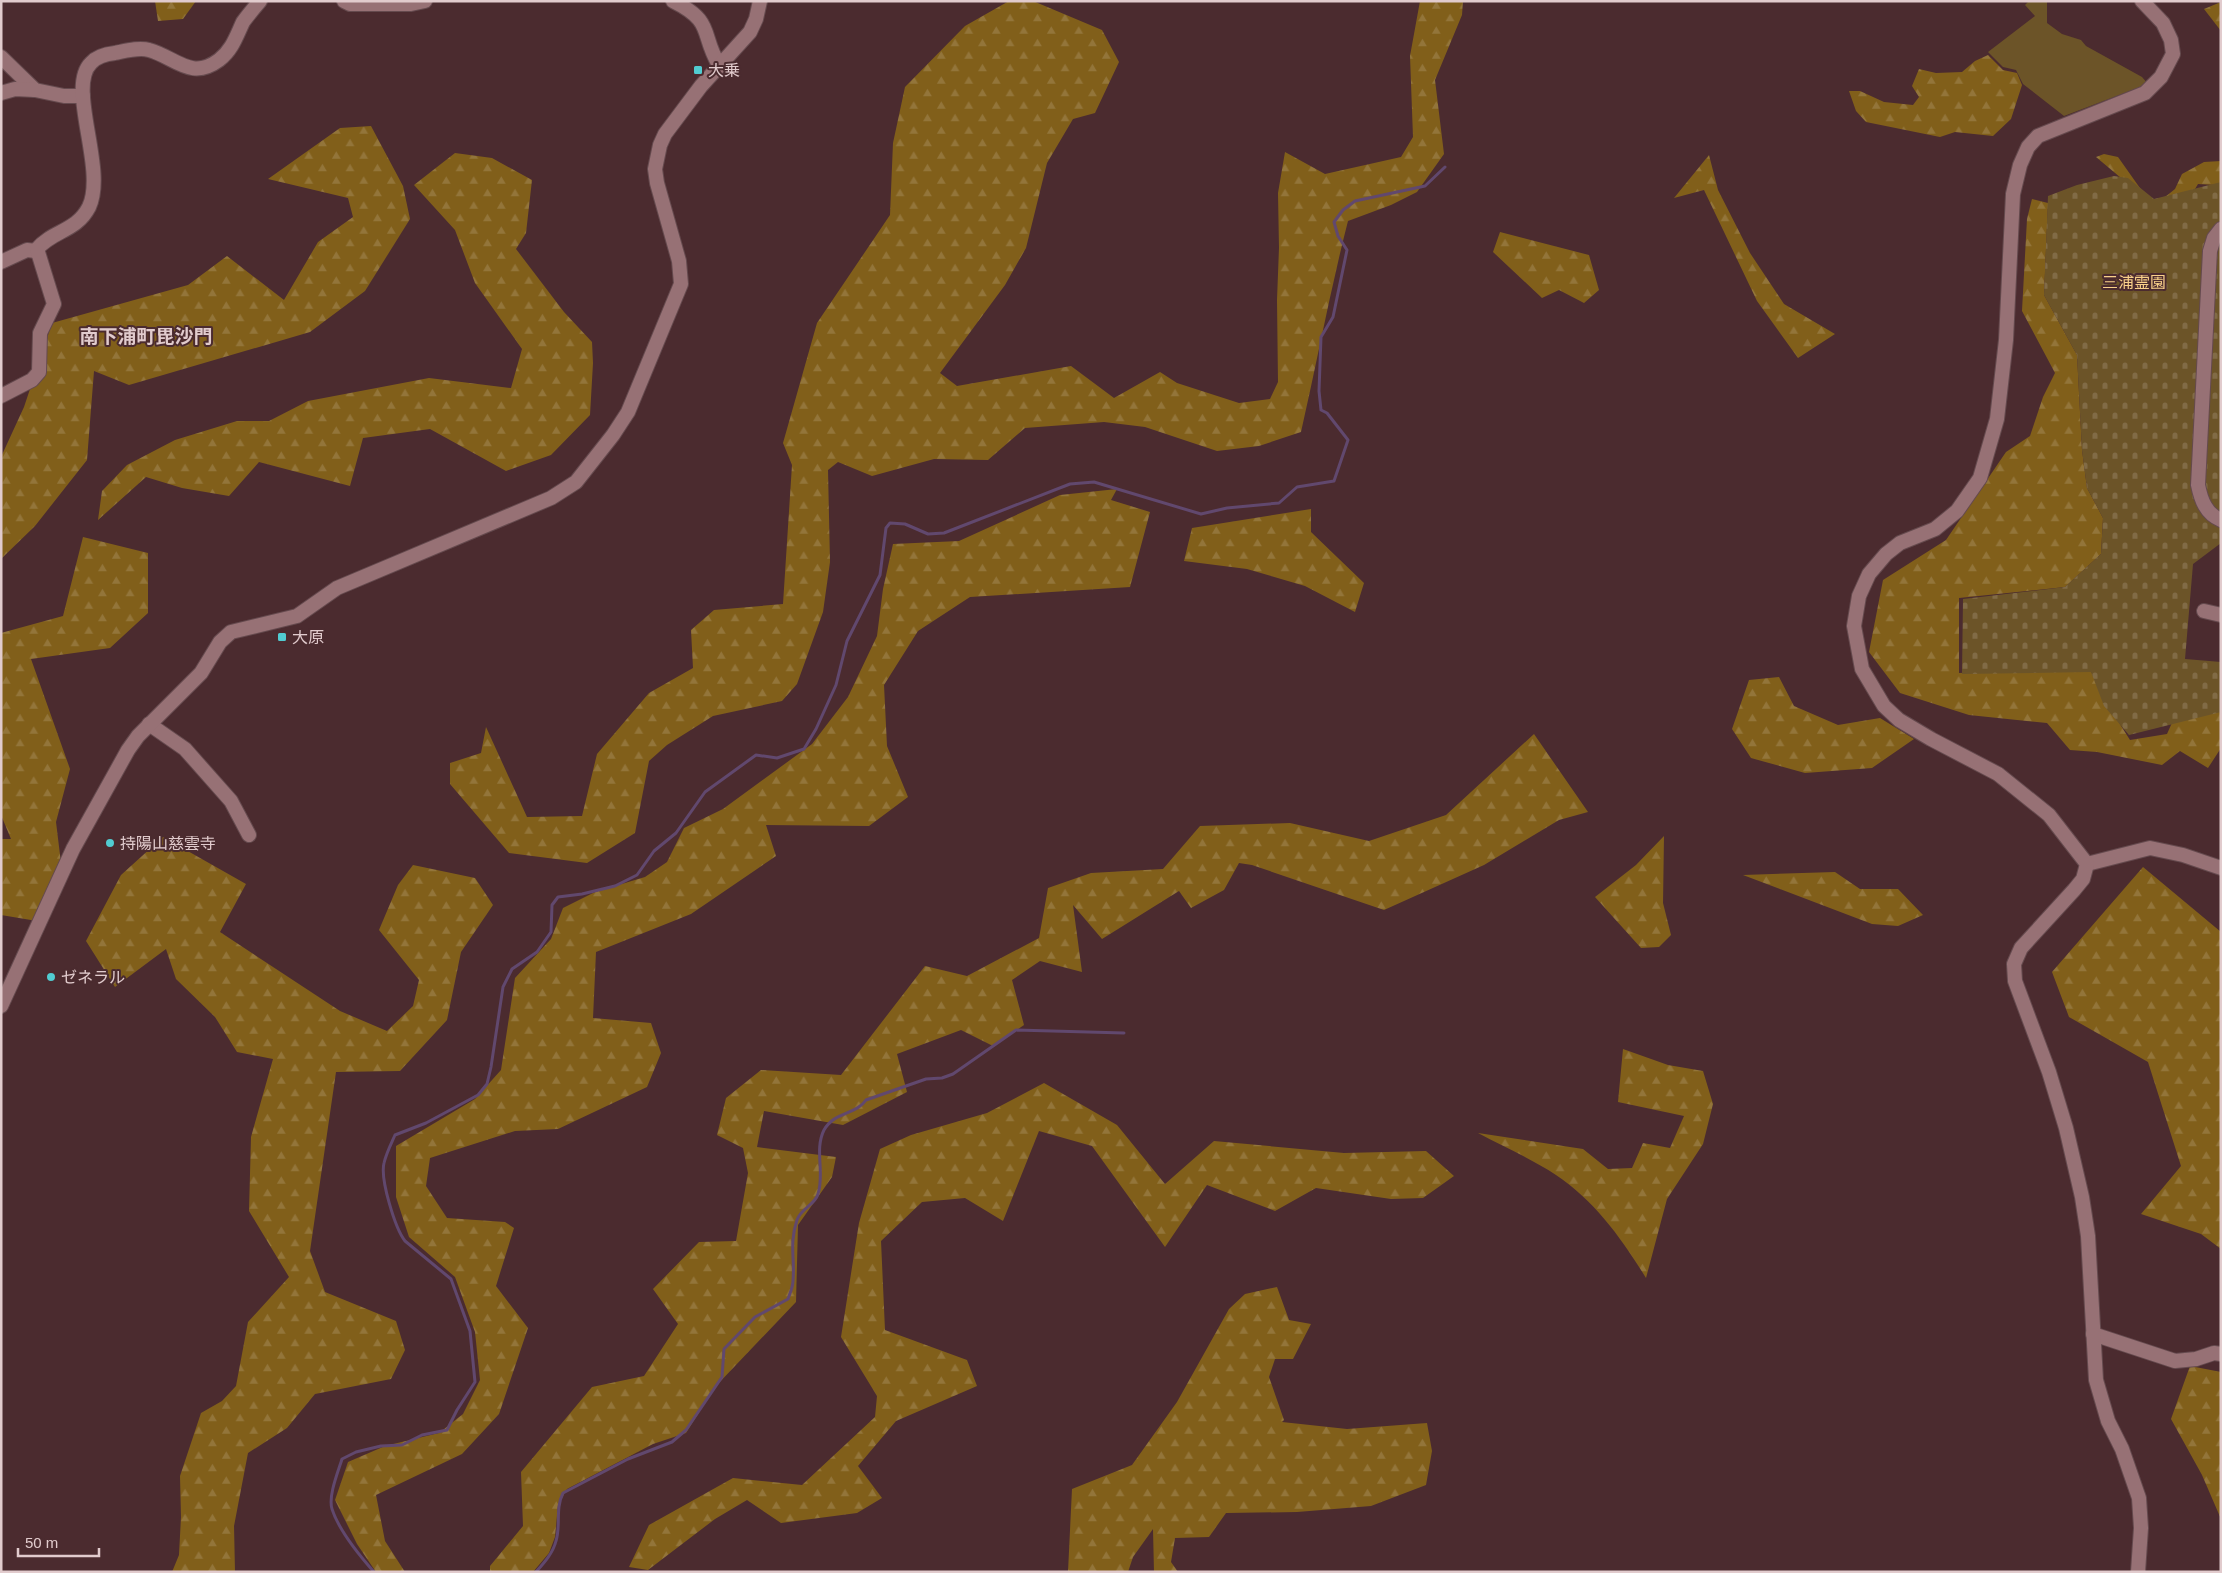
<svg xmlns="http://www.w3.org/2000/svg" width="2222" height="1573" font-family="Helvetica,'Noto Sans JP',sans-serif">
<defs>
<pattern id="forest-firs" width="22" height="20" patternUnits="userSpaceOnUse" patternTransform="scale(1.25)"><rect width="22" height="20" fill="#815f1a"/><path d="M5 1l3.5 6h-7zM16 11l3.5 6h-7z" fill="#93753a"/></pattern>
<pattern id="cemetery-stones" width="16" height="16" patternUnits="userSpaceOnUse" patternTransform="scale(1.25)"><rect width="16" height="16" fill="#6c5428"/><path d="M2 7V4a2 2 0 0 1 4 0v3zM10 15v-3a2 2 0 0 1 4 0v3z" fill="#816b46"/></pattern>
</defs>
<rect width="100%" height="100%" fill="#4b2b2f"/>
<path fill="#6c5428" d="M2029 1H2047V23L2062 34 2081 40 2086 46 2142 77 2148 84 2064 116 2023 84 2016 70 2003 67 1988 52 2035 16 2025 5Z"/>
<g fill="url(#forest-firs)">
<path d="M155 1H196L183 19 158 21Z"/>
<path d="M1009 1H1033L1102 30 1119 62 1095 113 1073 119 1047 163 1026 248 1005 285 940 373 957 386 1071 366 1114 398 1160 372 1177 383 1239 403 1270 399 1278 382 1277 300 1279 248 1278 193 1285 152 1325 174 1401 157 1413 137 1410 56 1420 1H1463L1462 15 1435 80 1444 154 1417 192 1391 205 1348 221C1330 291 1317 362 1301 432L1259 446 1217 451 1145 427 1104 422 1025 428 988 460 934 459 872 476 838 462 828 470 830 562 823 612 797 684 782 701 713 716 667 745 649 761 635 833 587 863 509 853 450 784V763L481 753 486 727 527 817 582 816 597 754 649 693 693 668 691 630 714 610 783 604 792 465 783 443 817 323 890 215 893 143 905 87 965 26Z"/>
<path d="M2221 2V31L2204 9Z"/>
<path d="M1988 55 2003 70 2017 73 2022 85 2011 119 1993 136 1955 132 1940 137 1866 122 1856 111 1849 91H1860L1884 102 1913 105 1919 97 1912 86 1919 69 1936 73 1962 72 1975 61Z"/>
<path d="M371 126 403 186 410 219 365 291 310 332 129 385 94 371 87 460 35 526 1 559V457L24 407 52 323 188 285 227 256 284 300 318 242 353 217 348 198 268 179 340 128Z"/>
<path d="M455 153 492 158 532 180 526 233 516 249 564 312 592 342 593 363 590 415 551 455 506 471 430 429 363 438 350 486 259 462 229 496 182 488 146 477 98 520 102 491 127 465 175 440 237 421H269L308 401 429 378 511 388 522 349 475 283 455 230 414 185Z"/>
<path d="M2104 154 2118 157 2147 198 2160 201 2175 189 2182 174 2204 162 2221 161V183L2215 185 2198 184 2177 219 2169 224 2157 221 2153 212 2147 210 2127 183 2096 157Z"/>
<path d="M1709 155 1718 190 1750 253 1784 304 1835 334 1798 358 1757 301 1704 190 1674 198Z"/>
<path d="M2032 199 2048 203 2044 295 2077 355 2082 450 2087 488 2103 518 2101 554 2065 587 1959 598V673L2090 669 2102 696 2130 740 2167 734 2179 707 2221 697V748L2208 768 2180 751 2162 765 2097 752 2070 750 2047 723 1969 715 1900 693 1869 652 1883 580 1946 540 2006 452 2030 436 2043 397 2055 373 2022 311 2027 219Z"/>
<path d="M1500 232 1589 255 1599 290 1584 303 1559 290 1542 298 1493 252Z"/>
<path d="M1117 489 1111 500 1150 512 1130 587 970 597 918 631 884 685 887 746 908 797 869 826 766 825 776 856 691 914 596 952 593 1018 651 1023 661 1053 647 1087 558 1129 515 1131 430 1158 426 1186 447 1218 505 1222 514 1228 496 1286 528 1328 499 1414 462 1454 376 1495 385 1541 405 1572H376L357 1544 335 1500 348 1462 385 1446 439 1433 463 1414 480 1380 475 1332 455 1277 409 1237 396 1197V1146L475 1099 501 1070 515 978 551 939 563 908 595 892 645 877 667 862 684 828 723 809 812 744 848 697 877 636 883 589 893 544 959 541 1060 495Z"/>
<path d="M1311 509V532L1364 583 1355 612 1305 586 1247 569 1184 561 1192 528Z"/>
<path d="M83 537 148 553V613L110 648 31 659 70 769 56 822 61 863 37 921 1 915V839H11L1 815V633L63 616Z"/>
<path d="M1779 677 1794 706 1838 725 1880 718 1914 739 1872 768 1805 773 1751 758 1732 729 1749 680Z"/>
<path d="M1534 734 1588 812 1559 820 1484 865 1384 910 1252 865 1239 863 1224 890 1191 908 1179 891 1102 939 1073 905 1082 972 1040 961 1012 980 1024 1025 993 1046 961 1030 897 1054 907 1092 843 1125 764 1111 757 1147 836 1157 832 1177 798 1225 796 1302 715 1387 686 1433 653 1444 567 1489 558 1505 555 1537 549 1553 533 1572H490V1566L523 1526 521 1472 592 1387 644 1376 678 1324 653 1289 699 1242 736 1241 748 1173 743 1148 717 1135 726 1098 761 1070 841 1075 925 966 967 976 1039 938 1048 888 1091 873 1163 869 1200 826 1290 823 1369 841 1446 815Z"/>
<path d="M1664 836 1663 903 1671 935 1659 947 1641 948 1595 897 1636 865Z"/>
<path d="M163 837 246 884 220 932 340 1011 387 1031 413 1006 419 980 379 930 398 885 413 865 475 878 493 905 461 952 447 1020 400 1071 336 1072 310 1251 325 1292 396 1321 405 1350 391 1379 315 1394 287 1428 248 1453 234 1526 235 1572H172L179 1555 181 1517 180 1476 201 1413 222 1401 236 1386 248 1322 289 1277 249 1211 251 1137 273 1059 237 1052 215 1017 176 979 166 949 115 987 86 941 121 875Z"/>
<path d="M2143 867 2221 932V1249L2201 1234 2141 1214 2181 1166 2148 1062 2069 1017 2052 972Z"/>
<path d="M1835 872 1860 889H1898L1923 915 1898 926 1872 924 1743 875Z"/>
<path d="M1623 1049 1668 1065 1703 1071 1713 1104 1703 1144 1667 1199 1646 1278C1622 1239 1595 1201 1556 1175 1532 1159 1504 1147 1478 1133L1583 1149 1608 1169 1632 1168 1643 1143 1670 1148 1684 1116 1618 1102Z"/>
<path d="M1044 1083 1117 1125 1165 1184 1214 1141 1344 1153 1426 1151 1454 1176 1423 1198 1391 1199 1316 1188 1275 1211 1207 1185 1165 1247 1092 1146 1039 1131 1003 1221 965 1198 922 1202 881 1241 885 1330 967 1360 977 1386 896 1421 858 1466 882 1498 857 1513 781 1523 747 1500 715 1519 648 1570 629 1567 649 1525 733 1478 802 1485 875 1417 877 1396 841 1337 859 1223 880 1149 911 1135 987 1113Z"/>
<path d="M1277 1287 1289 1320 1311 1324 1293 1359H1275L1269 1377 1284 1420 1282 1422 1347 1429 1427 1423 1432 1451 1426 1485 1371 1506 1297 1512 1226 1513 1209 1537 1175 1538 1171 1562 1178 1572H1154L1153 1529 1133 1557 1128 1572H1068L1072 1489 1132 1465 1177 1402 1229 1309 1245 1294Z"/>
<path d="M2190 1366 2221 1372V1519L2202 1475 2171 1419Z"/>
</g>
<path fill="url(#cemetery-stones)" d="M2114 176 2128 178 2154 199 2221 182V543L2193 564 2185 659 2221 662V712L2129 735 2104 706 2091 672 1962 674 1963 599 2065 587 2101 554 2103 518 2087 488 2082 450 2077 355 2044 295 2048 196 2077 185Z"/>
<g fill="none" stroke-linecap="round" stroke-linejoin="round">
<g stroke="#61486e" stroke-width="3">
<path d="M374 1572C359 1555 339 1531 332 1509 328 1496 338 1472 342 1459L356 1452 381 1446 402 1445 422 1435 447 1430 457 1410 475 1382 470 1331 451 1279 405 1241C395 1228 380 1179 384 1163 386 1154 391 1144 395 1135L426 1123 478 1095 487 1084 491 1067 503 987 512 969 537 952 551 932 552 905 558 897 582 894 615 886 637 875 654 851 676 833 705 792 756 755 777 758 804 749 816 729 836 685 847 641 880 575 886 528 890 523 905 524 928 534 944 533 1070 484 1094 482 1201 514 1227 508 1279 503 1297 487 1334 481 1348 440 1327 413 1321 410 1319 391 1321 337 1333 317 1347 250 1338 236 1334 222 1343 210 1355 201 1425 186 1445 167"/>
<path d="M536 1572C544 1563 553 1553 556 1541 561 1525 555 1509 563 1493L628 1459 672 1442 686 1430 722 1377 724 1349 755 1317 788 1299C790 1293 793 1287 793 1281 795 1258 789 1244 797 1220 801 1208 815 1205 818 1194 825 1173 814 1150 824 1130 835 1111 856 1115 866 1100L926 1079 942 1078 953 1074 1016 1030 1124 1033"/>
</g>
<g stroke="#654a4e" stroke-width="16">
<g id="minor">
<path d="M344 1 350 4H411L425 1"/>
<path d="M673 1C715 22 700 33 719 65"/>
<path d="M1 57 35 90 64 96H83"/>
<path d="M1 93 15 89 35 90"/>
<path d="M2221 229 2214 238 2210 251 2198 485C2201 500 2206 514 2221 520"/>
<path d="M1 262 27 250 36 251"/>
<path d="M1 396 32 380 39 372 40 333 54 304 37 249C53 230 76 232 89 207 107 169 66 87 91 63 97 56 106 54 115 53 125 51 139 47 149 50 175 57 191 81 219 60 232 50 236 37 243 22 248 15 254 8 260 1"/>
<path d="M2204 611 2221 615"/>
<path d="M149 724 185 749 231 801 249 835"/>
<path d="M2087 864 2150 848 2183 855 2221 868"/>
<path d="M1 1006 73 849 128 750 138 736 201 673 220 642 231 632 297 616 337 588 551 498 576 482 613 435 628 412 681 284 679 261 657 183 655 169 660 145 665 134 701 86 750 32 756 19 760 1"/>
<path d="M2093 1334 2175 1361 2196 1359 2214 1353 2221 1354"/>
<path d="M2138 1572 2141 1528 2139 1498 2122 1449 2108 1421 2096 1380 2088 1236 2082 1197 2066 1128 2049 1072 2015 981 2014 964 2021 948 2074 890 2083 879 2087 864 2049 815 1998 774 1931 739 1899 720 1884 706 1862 669 1854 626 1859 596 1869 574 1886 554 1900 543 1935 529 1957 511 1980 478 1997 419 2006 340 2013 194 2020 165 2028 147 2038 136 2145 93 2161 77 2173 54 2171 40 2163 23 2142 1"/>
</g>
</g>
<use href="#minor" stroke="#977175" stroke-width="14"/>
</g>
<g fill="#51ccd1" stroke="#4b2b2f" stroke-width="2">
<rect x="693" y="65" width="10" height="10" rx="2.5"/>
<rect x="277" y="632" width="10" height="10" rx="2.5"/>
<circle cx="110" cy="843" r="5"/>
<circle cx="51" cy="977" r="5"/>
</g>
<g text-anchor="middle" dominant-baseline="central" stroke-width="4" stroke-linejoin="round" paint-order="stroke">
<g font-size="16" fill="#e1cbcd" stroke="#4b2b2f" text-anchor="start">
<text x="708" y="70">大乗</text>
<text x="292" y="637">大原</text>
<text x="120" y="843">持陽山慈雲寺</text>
<text x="61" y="977">ゼネラル</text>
</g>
<g font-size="16" fill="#f9d08a" stroke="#4b2b2f">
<text x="2134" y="282">三浦霊園</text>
</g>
<g font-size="19" font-weight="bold" fill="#e1cbcd" stroke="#4b2b2f">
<text x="146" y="336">南下浦町毘沙門</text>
</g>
</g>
<rect width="2222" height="1573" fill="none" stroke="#e1cbcd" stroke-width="5"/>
<path d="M18 1548v8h81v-8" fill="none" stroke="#e1cbcd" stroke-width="2.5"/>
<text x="25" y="1548" font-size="15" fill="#e1cbcd" stroke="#4b2b2f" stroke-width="4" paint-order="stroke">50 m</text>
</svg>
